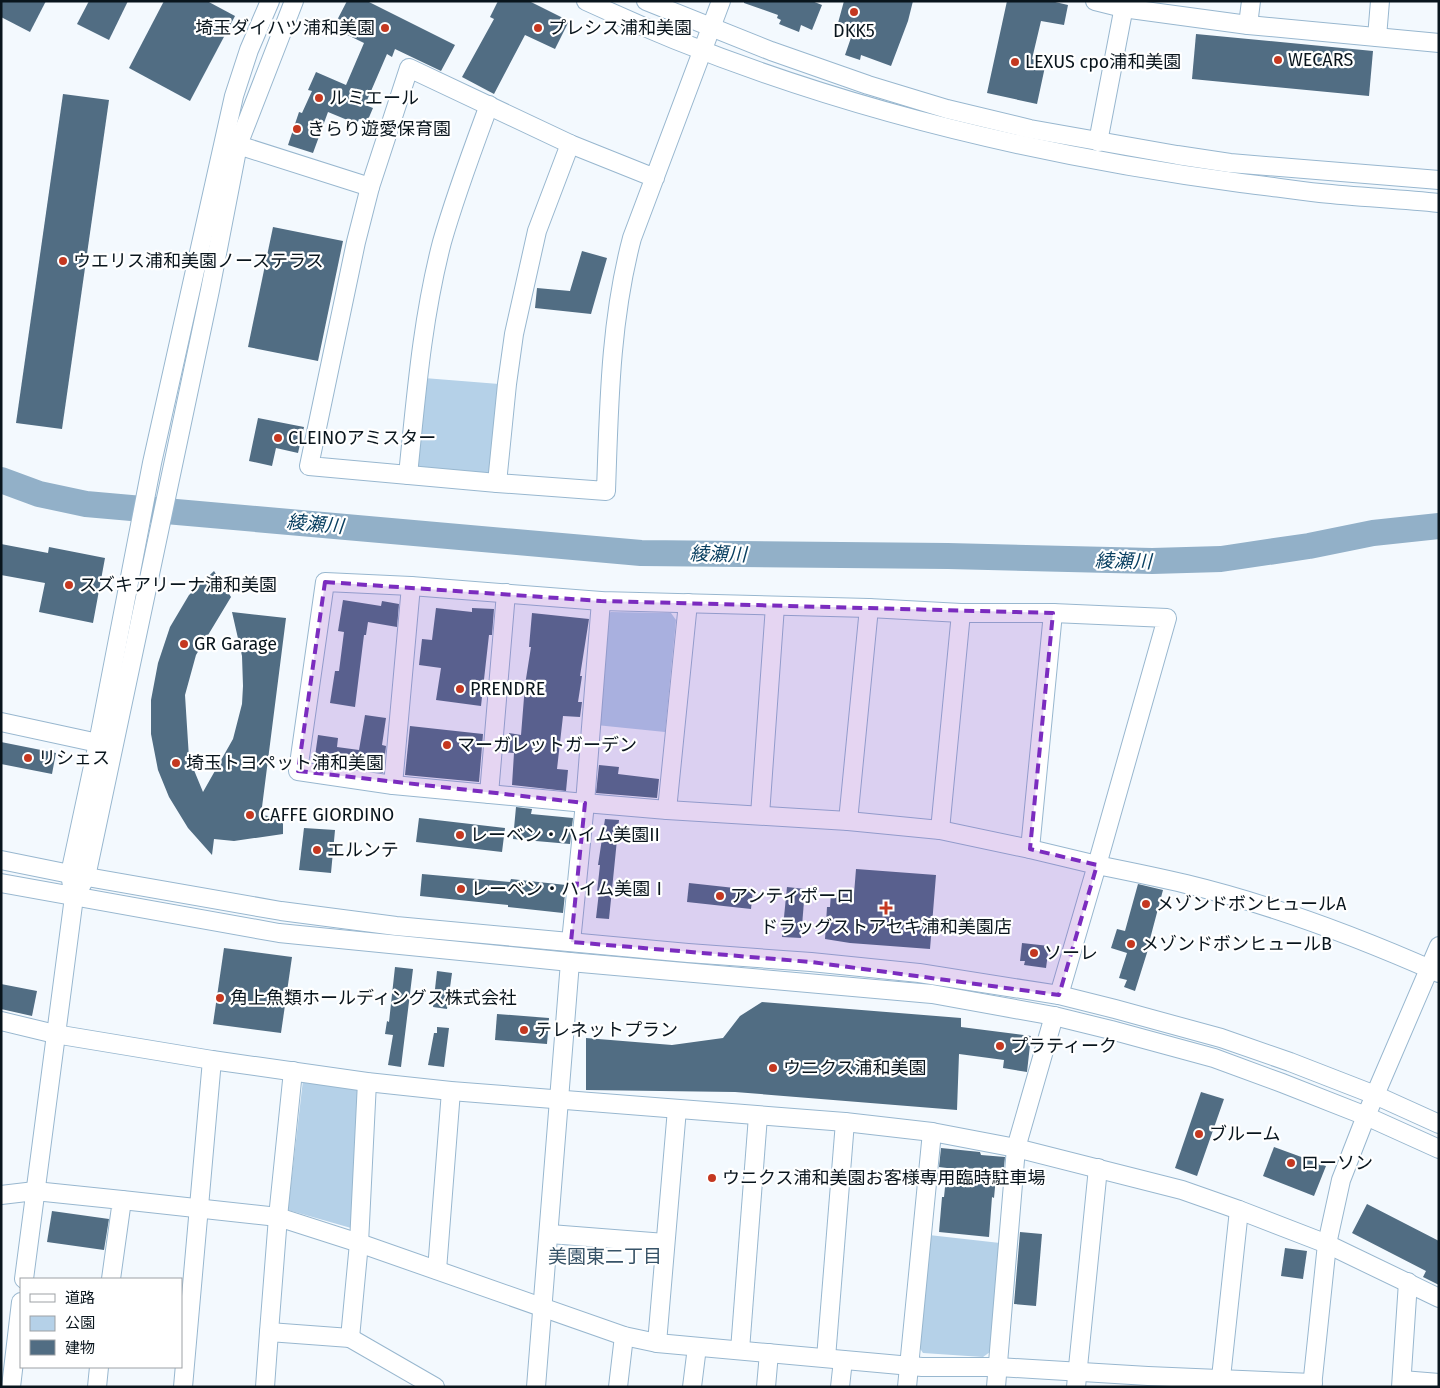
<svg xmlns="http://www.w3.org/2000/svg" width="1440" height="1388" font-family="'Fira Sans','Noto Sans JP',sans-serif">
<rect width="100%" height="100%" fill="#f3f9fe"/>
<g fill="#b5d1e8">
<path d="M424 378 499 384 491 472 486 477 422 471 416 466Z"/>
<path d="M611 612 671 613 676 620 665 732 596 725 604 616Z"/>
<path d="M303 1080 358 1089 351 1228 288 1210Z"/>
<path d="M929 1235 1000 1243 990 1352 983 1357 923 1353 919 1347Z"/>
</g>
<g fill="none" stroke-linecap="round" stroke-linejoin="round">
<path stroke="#92b0c8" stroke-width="26" d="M1 480 39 494 86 504 641 553 948 556 1152 561 1221 559 1309 546 1373 533 1439 526"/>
</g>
<g fill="#516d83">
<path d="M1 1H46L30 32 1 17Z"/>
<path d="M89 1H128L109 40 77 24Z"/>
<path d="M164 1H207L235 16 190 101 129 68Z"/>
<path d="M347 1H367L455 45 441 71 395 49 392 57 387 54 365 105 373 108 367 122 359 119 357 124 328 112 313 153 288 145 299 112 302 113 312 91 308 90 316 72 346 85 364 43 333 28Z"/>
<path d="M498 1H529L569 21 555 49 525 35 494 94 462 77 494 19 490 17Z"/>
<path d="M744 1H812L822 5 812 30 801 25 799 32 779 24 781 20 777 18 778 15 744 3Z"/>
<path d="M844 1H913L908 21 891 66 861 55 860 60 845 55 854 29 838 23Z"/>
<path d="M1007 1H1051L1068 5 1064 25 1041 21 1032 59 1046 62 1037 104 987 93Z"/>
<path d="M1196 34 1373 51 1369 96 1192 79Z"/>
<path d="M63 94 109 100 62 429 16 423Z"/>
<path d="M273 227 343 241 318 361 248 347Z"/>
<path d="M582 251 607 258 591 314 535 308 537 288 570 291Z"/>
<path d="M258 418 304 427 298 453 276 448 272 466 249 461Z"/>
<path d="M1 544 48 553 49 547 105 558 93 623 39 612 45 583 1 575Z"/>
<path d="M214 571 231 597 196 655 185 695 189 758 203 792 233 739 242 704 243 686 242 656 232 612 286 618 261 815 283 818V834L234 841 214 839 212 855 188 828 169 797 158 770 151 734V700L158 663 170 627 189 595Z"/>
<path d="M343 600 381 606 382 601 399 604 397 627 368 622 366 635H364L355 707 330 703 335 671H339L344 632 338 631Z"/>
<path d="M436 608 472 612V608L494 609 492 635H489L481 706 436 700 441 668 419 665 422 639 432 640Z"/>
<path d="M532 613 589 619 580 676H582L578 702H582L580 717 563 716 557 769 568 770 566 791 512 785 514 753 503 752 505 737H509V733L521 735 525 685 531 647H529Z"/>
<path d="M365 715 386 718 382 745 386 746 383 773 314 763 318 735 338 738 337 747 359 750Z"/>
<path d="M410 726 483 734 479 782 405 775Z"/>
<path d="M1 742 56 753 52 774 1 764Z"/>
<path d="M599 765 619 767 618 774 659 779 657 798 596 793Z"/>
<path d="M516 807 532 809 531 814 573 818 570 844 513 839Z"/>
<path d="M419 818 505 828 502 852 416 842Z"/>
<path d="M605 819 619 820 609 919 596 918 599 892H597L600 865H598Z"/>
<path d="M304 828 335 830 331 873 299 870Z"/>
<path d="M856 869 936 875 930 949 850 943 825 939 827 907H830L831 893 854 894Z"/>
<path d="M422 874 510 882 511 879 566 885 563 913 508 907V905L420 896Z"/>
<path d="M689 883 753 890 751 909 687 902Z"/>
<path d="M1138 884 1163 890 1150 939 1151 940 1135 991 1124 987 1127 980 1119 978 1127 953 1111 948 1117 929 1125 931Z"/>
<path d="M787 887 805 889 801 938 782 937Z"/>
<path d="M1022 943 1049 946 1046 968 1024 965 1025 961H1020Z"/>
<path d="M224 948 292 957 281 1033 213 1024Z"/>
<path d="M395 967 413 969 401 1067 388 1065 393 1035 385 1034 387 1021 389 1022Z"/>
<path d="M437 971 452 973 447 1009 433 1007Z"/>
<path d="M1 984 37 991 32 1016 1 1009Z"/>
<path d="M762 1002 961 1018V1027L1031 1036 1027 1072 1003 1068 1004 1060 959 1054 957 1110 735 1092 586 1090V1038L672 1045 723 1038 740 1016Z"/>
<path d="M497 1014 549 1018 547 1044 495 1040Z"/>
<path d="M437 1027 449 1028 444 1067 428 1065 434 1033H437Z"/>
<path d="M1201 1092 1224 1099 1197 1176 1175 1168Z"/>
<path d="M1274 1147 1326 1166 1314 1196 1263 1176Z"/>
<path d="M941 1148 980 1152 981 1155 1005 1157 1003 1177H996L994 1198 992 1197 989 1237 939 1232 942 1197H944L947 1168 939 1167Z"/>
<path d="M1367 1204 1439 1241V1285L1423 1277 1426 1271 1352 1233Z"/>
<path d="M52 1211 109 1219 104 1250 47 1242Z"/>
<path d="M1020 1232 1042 1234 1036 1306 1014 1304Z"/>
<path d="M1285 1248 1307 1251 1303 1279 1281 1276Z"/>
</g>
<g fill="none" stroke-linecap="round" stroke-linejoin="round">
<g stroke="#98b7cf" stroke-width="20">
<g id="minor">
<path d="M586 1C793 98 1015 153 1241 183 1267 186 1293 190 1320 193 1359 197 1399 199 1439 203"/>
<path d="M646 1 771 51 868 85 947 109 1030 129 1177 155 1230 163 1439 180"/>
<path d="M1095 1 1123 8 1248 25 1439 43"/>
<path d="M1248 25 1251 1"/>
<path d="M1377 37 1380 1"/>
<path d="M1098 142 1125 1"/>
<path d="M238 145 370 187"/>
<path d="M655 178 570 144 409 68 370 187 356 242 309 466 497 483 606 491C609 406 610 321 632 238L721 1"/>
<path d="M408 475C416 397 422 319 442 242 455 196 472 151 489 105"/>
<path d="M497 483 507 384 514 334 537 231 570 144"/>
<path d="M325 582 411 586 601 601 869 608 961 613H1053L1167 618 1097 865 1030 849 940 830 848 821 667 810 585 803 393 785 298 771Z"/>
<path d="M1 722 98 743"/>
<path d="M393 785 411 586"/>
<path d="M489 794 506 593"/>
<path d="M667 810 688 603"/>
<path d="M760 815 775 606"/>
<path d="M848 821 869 608"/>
<path d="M940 830 961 613"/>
<path d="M1030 849 1053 613"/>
<path d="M1 860 70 874 281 911 396 926 688 953 811 962 919 973 1059 995 1115 1009 1221 1038 1290 1062 1375 1095 1439 1124"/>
<path d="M1 883 279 933 570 962 932 994 1054 1016 1111 1030 1214 1058 1282 1083 1366 1116 1439 1149"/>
<path d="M81 886 86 877 210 290 238 145 294 1"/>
<path d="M571 942 585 803 601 601"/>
<path d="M1059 995 1097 865C1127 871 1157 877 1186 884 1273 905 1358 937 1439 973"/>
<path d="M1 1021 55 1034 212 1060 367 1082 451 1091 845 1122 932 1132 1016 1148 1182 1190 1239 1210 1327 1244 1439 1298"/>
<path d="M1 1195 35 1191 122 1200 111 1279"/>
<path d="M122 1200 278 1217 359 1243 624 1336 657 1343 922 1367H998L1148 1376 1313 1383"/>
<path d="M550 1234 665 1243"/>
<path d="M437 1270 451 1091"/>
<path d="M24 1279 74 897 70 874 98 743 152 463 234 96 249 50 270 1"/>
<path d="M269 1332 278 1217 293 1071"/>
<path d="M350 1338 435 1387"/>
<path d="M657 1343 677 1109"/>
<path d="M740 1350 758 1116"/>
<path d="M826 1358 845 1122"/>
<path d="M1402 1380 1439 1383"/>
<path d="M11 1387 21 1302"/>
<path d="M97 1387 99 1367"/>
<path d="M183 1387 212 1060"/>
<path d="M265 1387 269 1332 350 1338 359 1243 367 1082"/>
<path d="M536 1387 570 962"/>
<path d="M618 1387 624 1336"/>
<path d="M692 1387 697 1347"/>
<path d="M766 1387 769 1353"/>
<path d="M840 1387 843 1360"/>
<path d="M907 1387 932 1132"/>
<path d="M996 1387 1016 1148 1054 1016"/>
<path d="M1076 1387 1098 1168"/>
<path d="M1220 1387 1239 1210"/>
<path d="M1312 1387 1327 1244 1341 1180 1366 1116 1439 946"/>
<path d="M1401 1387 1408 1282"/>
</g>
</g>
<use href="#minor" stroke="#fff" stroke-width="18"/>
</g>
<path fill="#7b2cbf" fill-opacity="0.2" stroke="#7b2cbf" stroke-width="4" stroke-dasharray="10 6" stroke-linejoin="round" d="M325 582 601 601 1053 613 1030 849 1097 865 1059 995 811 962 571 942 585 803 298 771Z"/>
<g fill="#c43820" stroke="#fff" stroke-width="2">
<circle cx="854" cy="12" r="5"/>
<circle cx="385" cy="28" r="5"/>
<circle cx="538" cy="28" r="5"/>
<circle cx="1278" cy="60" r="5"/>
<circle cx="1015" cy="62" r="5"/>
<circle cx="319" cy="98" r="5"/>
<circle cx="297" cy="129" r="5"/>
<circle cx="63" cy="261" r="5"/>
<circle cx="278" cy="438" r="5"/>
<circle cx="69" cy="585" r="5"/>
<circle cx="184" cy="644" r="5"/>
<circle cx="460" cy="689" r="5"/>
<circle cx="447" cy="745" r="5"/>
<circle cx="28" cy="758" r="5"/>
<circle cx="176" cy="763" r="5"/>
<circle cx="250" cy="815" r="5"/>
<circle cx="460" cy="835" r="5"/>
<circle cx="317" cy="850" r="5"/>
<circle cx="461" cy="889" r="5"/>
<circle cx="720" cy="896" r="5"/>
<circle cx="1146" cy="904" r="5"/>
<path d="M883.5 900.5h5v5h5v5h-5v5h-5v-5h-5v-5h5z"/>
<circle cx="1131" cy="944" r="5"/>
<circle cx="1034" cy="953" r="5"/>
<circle cx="220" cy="998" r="5"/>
<circle cx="524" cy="1030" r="5"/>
<circle cx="1000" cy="1046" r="5"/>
<circle cx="773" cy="1068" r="5"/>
<circle cx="1199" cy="1134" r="5"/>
<circle cx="1291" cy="1163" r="5"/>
<circle cx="712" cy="1178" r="5"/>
</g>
<g text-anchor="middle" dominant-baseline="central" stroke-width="4.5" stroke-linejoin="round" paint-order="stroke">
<g font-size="18" fill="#09151d" stroke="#fff" text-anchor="start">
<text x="375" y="28" text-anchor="end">埼玉ダイハツ浦和美園</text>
<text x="548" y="28">プレシス浦和美園</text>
<text x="854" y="31" text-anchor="middle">DKK5</text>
<text x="1288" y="60">WECARS</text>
<text x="1025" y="62">LEXUS cpo浦和美園</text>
<text x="329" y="98">ルミエール</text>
<text x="307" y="129">きらり遊愛保育園</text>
<text x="73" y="261">ウエリス浦和美園ノーステラス</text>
<text x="288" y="438">CLEINOアミスター</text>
<text x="79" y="585">スズキアリーナ浦和美園</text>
<text x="194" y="644">GR Garage</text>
<text x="470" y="689">PRENDRE</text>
<text x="457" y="745">マーガレットガーデン</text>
<text x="38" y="758">リシェス</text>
<text x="186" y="763">埼玉トヨペット浦和美園</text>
<text x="260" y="815">CAFFE GIORDINO</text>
<text x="470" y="835">レーベン・ハイム美園II</text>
<text x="327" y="850">エルンテ</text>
<text x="471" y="889">レーベン・ハイム美園Ⅰ</text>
<text x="730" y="896">アンティポーロ</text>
<text x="1156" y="904">メゾンドボンヒュールA</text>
<text x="886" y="927" text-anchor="middle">ドラッグストアセキ浦和美園店</text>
<text x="1141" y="944">メゾンドボンヒュールB</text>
<text x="1044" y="953">ソーレ</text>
<text x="230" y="998">角上魚類ホールディングス株式会社</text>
<text x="534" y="1030">テレネットプラン</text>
<text x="1010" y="1046">プラティーク</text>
<text x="783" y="1068">ウニクス浦和美園</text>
<text x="1209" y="1134">ブルーム</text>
<text x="1301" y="1163">ローソン</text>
<text x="722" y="1178">ウニクス浦和美園お客様専用臨時駐車場</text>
</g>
<g font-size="19" font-style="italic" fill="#093f60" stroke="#fff">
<text transform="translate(315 524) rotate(5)">綾瀬川</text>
<text transform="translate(718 554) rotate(1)">綾瀬川</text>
<text transform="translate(1123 561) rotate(1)">綾瀬川</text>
</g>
<g font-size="19" fill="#375368" stroke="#fff">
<text x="605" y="1256">美園東二丁目</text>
</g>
</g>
<rect width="1440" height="1388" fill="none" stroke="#09151d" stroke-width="5"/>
<rect x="20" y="1278" width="162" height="90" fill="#ffffff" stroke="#9da1a5"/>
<rect x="30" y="1294" width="25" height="8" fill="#ffffff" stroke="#9da1a5"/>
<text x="65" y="1303" font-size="15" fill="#09151d">道路</text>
<rect x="30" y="1316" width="25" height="15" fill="#b5d1e8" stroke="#9da1a5"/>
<text x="65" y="1328" font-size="15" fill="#09151d">公園</text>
<rect x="30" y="1340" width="25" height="15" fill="#516d83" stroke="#9da1a5"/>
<text x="65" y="1353" font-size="15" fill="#09151d">建物</text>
</svg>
